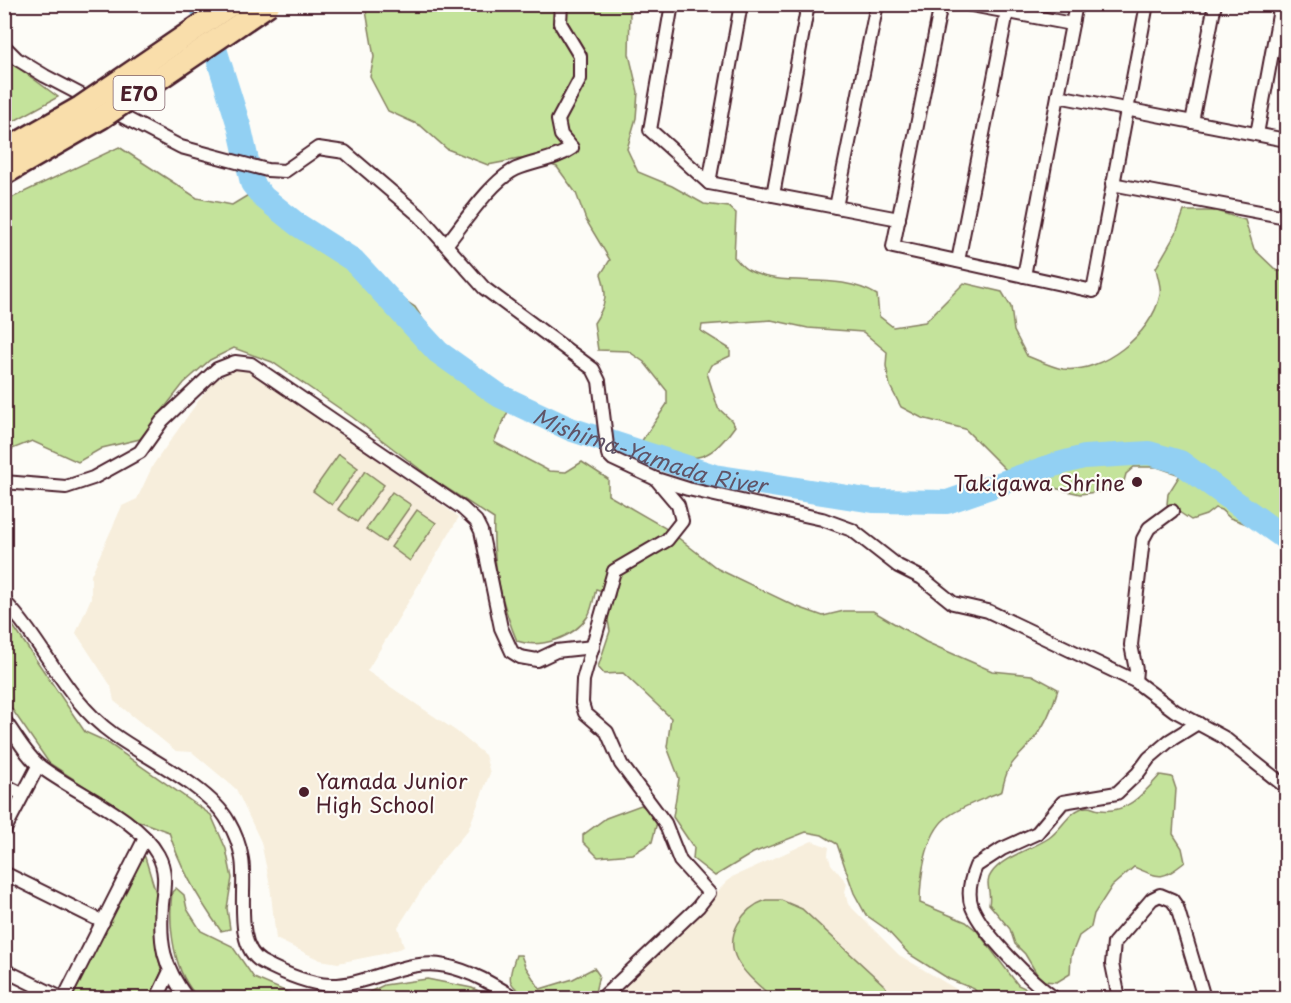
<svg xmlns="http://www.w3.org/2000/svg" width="1291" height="1003" font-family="'Playpen Sans',sans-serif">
<rect width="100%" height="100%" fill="#fdfcf7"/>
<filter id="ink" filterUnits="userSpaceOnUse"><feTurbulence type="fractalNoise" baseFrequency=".0167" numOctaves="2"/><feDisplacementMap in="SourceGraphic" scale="12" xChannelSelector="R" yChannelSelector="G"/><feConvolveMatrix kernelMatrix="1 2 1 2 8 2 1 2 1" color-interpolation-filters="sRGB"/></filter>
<g filter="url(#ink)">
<g fill="#f7eedc">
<path d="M233 369H242L259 376 459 517 367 671 456 731 485 755 490 773 468 830 437 866 398 927 404 947 383 954 338 963 320 960 276 939 270 885 261 842 236 789 192 752 176 751 114 701 111 686 76 633 91 598V575L122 506 137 499 153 465 204 393 215 381Z"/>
<path d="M812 841 829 847 828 855 831 864 847 883 845 892 848 904 899 955 971 998H609L732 877Z"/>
</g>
<g fill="#c4e39b" stroke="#878163" stroke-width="1.5">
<path d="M365 5H621L630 11 629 54 638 92 636 118 627 149 638 172 672 186 704 204 729 207 736 213 734 257C738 261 743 268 748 270 784 290 836 270 877 295L879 316 893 327 925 322 964 283 1002 292 1011 307 1014 331 1027 356C1038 360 1051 367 1063 369 1102 374 1152 334 1160 295 1162 288 1157 276 1156 268L1176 233 1184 211H1216L1245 220 1254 249 1277 271H1286V544L1255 527 1230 518 1221 510 1215 508 1206 515 1191 520 1167 504 1168 494 1180 475 1157 467H1134L1126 474 1123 485 1105 491 1080 494 1015 479 965 429 922 418 901 407 890 386 886 366 887 352 863 332 808 328 771 320 702 325 701 331 730 349V356L711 365 707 373 718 408 731 420 735 426C703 471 687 460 641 442L667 404V391L644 362 628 351 598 350 594 323C606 305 608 295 601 274L610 260 586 220 576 193 557 167 536 160 519 159 488 165 447 149 421 126 388 111 370 77 374 57Z"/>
<path d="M5 58 58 97 5 126Z"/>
<path d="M119 147 197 198 232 205 250 194 289 224 415 307 457 372 511 405 494 442 549 471 566 472 582 462 608 479V495L667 529 718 569 795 606 823 616 844 611H873L926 642 992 671 1032 675 1058 689C1053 706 1047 722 1036 736 1018 761 1008 758 1002 791 984 799 961 806 946 818 925 835 920 879 920 903L966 922 977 931 1018 985 1046 998H982L974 989 949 979 909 954 886 929 866 915 854 893 837 844 822 835 806 832 753 853 715 876 693 859 694 848 673 817 679 778 667 747 671 718 623 673 604 674 598 667 610 631 607 616 615 595 596 589C594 597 592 609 588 616 574 638 540 649 517 641 501 603 492 560 494 519L434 480 352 417 272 362 234 348 210 360 184 383 140 439 102 448 78 462 32 441 5 452V201Z"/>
<path d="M339 454 358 468 332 505 313 491Z"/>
<path d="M365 471 384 485 357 522 338 509Z"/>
<path d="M392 492 411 505 385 542 366 529Z"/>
<path d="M417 510 436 523 410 561 391 547Z"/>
<path d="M5 614 85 732 105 741 211 815 226 849 232 878 227 908 230 929 221 931C199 900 180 868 169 832L136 820 49 763 5 699Z"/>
<path d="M1160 775 1172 777 1176 789 1173 834 1182 848 1185 862C1162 880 1161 879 1134 867L1112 886 1094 914 1091 927 1079 936 1071 956 1070 974 1057 982 1041 981 1025 954 1015 944 1010 929 989 904C992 893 984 883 991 874 1003 856 1031 850 1049 838 1061 830 1068 813 1082 808 1090 805 1092 809 1100 810 1127 814 1144 793 1160 775Z"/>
<path d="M641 805 650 810 657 822 652 842 633 854 598 857 583 842V835L606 818Z"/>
<path d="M141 855 145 857 159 903 157 954 162 971 150 998H72Z"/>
<path d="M176 888 184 895 187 909 201 931 232 946 254 978 301 998H199C173 974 168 926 172 892Z"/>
<path d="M766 900H781L802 909 885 986 890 998H773C761 987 745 975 737 960 724 935 743 908 766 900Z"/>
<path d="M516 955H521L525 966 540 989 573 979 594 968 599 975 594 997C577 1002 519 1001 511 982 508 976 514 962 516 955Z"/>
<path d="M427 979 472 988 494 998H357L384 985Z"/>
</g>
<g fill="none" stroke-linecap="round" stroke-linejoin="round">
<path stroke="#92d0f3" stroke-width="24" id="s1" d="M201 4 240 129 252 183 263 197 298 225 353 260 438 352 500 396 570 429 714 476 873 501 947 502 1054 465 1084 457 1149 453 1180 462 1286 539"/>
<g stroke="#4a1f2b" stroke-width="16">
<g id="street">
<path d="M672 4 650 130 709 183 899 219"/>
<path d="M941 4 893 247 1093 291 1147 4"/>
<path d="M966 4 1072 24"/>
<path d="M1076 4 1058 96 1286 140"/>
<path d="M4 46 17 59 45 76 181 147 267 170 285 171 318 148 345 152 421 217 484 288 593 369 599 381 608 454 613 459 656 479 688 489 822 519 852 530 898 566 922 578 953 603 988 611 1135 681 1175 711 1223 737 1286 787"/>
<path d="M1192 122 1215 4"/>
<path d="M1257 134 1281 4"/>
<path d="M709 183 741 4"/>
<path d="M1112 184 1286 217"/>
<path d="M773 195 808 4"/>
<path d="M836 207 877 4"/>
<path d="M446 245C463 224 492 180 516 169 534 161 555 160 572 148L561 135 558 120 580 79V56L560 23 561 4"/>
<path d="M958 261 1007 12"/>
<path d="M1024 276 1058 96"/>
<path d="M4 482 66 487 93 478 140 452 162 421 217 369 235 362 251 364 462 508 476 521 481 531 501 628 512 652 520 657 537 660 556 651 593 647"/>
<path d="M4 601C45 643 65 700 113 734 146 758 209 787 228 821 235 833 240 846 242 859 247 888 233 946 262 962 281 972 308 984 330 985 370 986 405 957 446 966 471 971 494 985 515 998"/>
<path d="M1135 681 1136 670 1131 645 1143 539 1149 528 1172 511"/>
<path d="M4 720C15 734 26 756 41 767 75 793 137 817 158 855 167 871 164 887 162 904 159 944 163 966 187 998"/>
<path d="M4 785 22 794"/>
<path d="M4 831 38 766"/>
<path d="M4 873 103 922"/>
<path d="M4 970 61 998"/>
<path d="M64 998 145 838"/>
<path d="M157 998 169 973"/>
<path d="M602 998 698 907 709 893 680 861 665 823 621 764 607 732 585 713 582 703 583 680 614 571 667 540 682 521 678 505 656 479"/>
<path d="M1054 998C1031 981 983 934 972 907 967 894 971 878 976 866L1002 849 1037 833 1063 802 1117 793 1138 773 1149 758 1169 741 1198 723"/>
<path d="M1119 998 1112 964 1114 943 1152 899 1160 895 1172 900 1177 907 1204 998"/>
</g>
</g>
<use href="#street" stroke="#fdfcf7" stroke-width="12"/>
<g stroke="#4a1f2b" stroke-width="26" stroke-linecap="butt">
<g id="highway-bridge">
<path d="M4 151 81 107 232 4"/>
<path d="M4 174 101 118 269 4"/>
</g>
</g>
<use href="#highway-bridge" stroke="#f9deab" stroke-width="21"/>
</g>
</g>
<g fill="#4a1f2b" stroke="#fdfcf7" stroke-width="2">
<circle cx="1137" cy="482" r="6"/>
<circle cx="304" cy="792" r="6"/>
</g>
<g text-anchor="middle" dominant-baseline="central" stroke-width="4.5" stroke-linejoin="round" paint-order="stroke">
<rect fill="#fdfcf7" stroke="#806168" stroke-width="1.5" x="113.5" y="76" width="51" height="34" rx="4.5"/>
<g font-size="20" font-weight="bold" fill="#4a1f2b">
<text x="139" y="93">E70</text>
</g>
<g font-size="21" fill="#4a1f2b" stroke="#fdfcf7" text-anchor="end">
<text x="1125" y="482">Takigawa Shrine</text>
<text x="316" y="780" text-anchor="start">Yamada Junior<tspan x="316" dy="24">High School</tspan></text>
</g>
<g font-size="22" font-style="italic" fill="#605467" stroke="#fdfcf7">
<text stroke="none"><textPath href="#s1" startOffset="676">Mishima-Yamada River</textPath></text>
</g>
</g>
<rect width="1291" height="1003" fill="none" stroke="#fdfcf7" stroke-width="24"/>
<rect x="12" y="12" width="1267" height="979" fill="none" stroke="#4a1f2b" stroke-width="2" filter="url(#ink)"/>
</svg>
